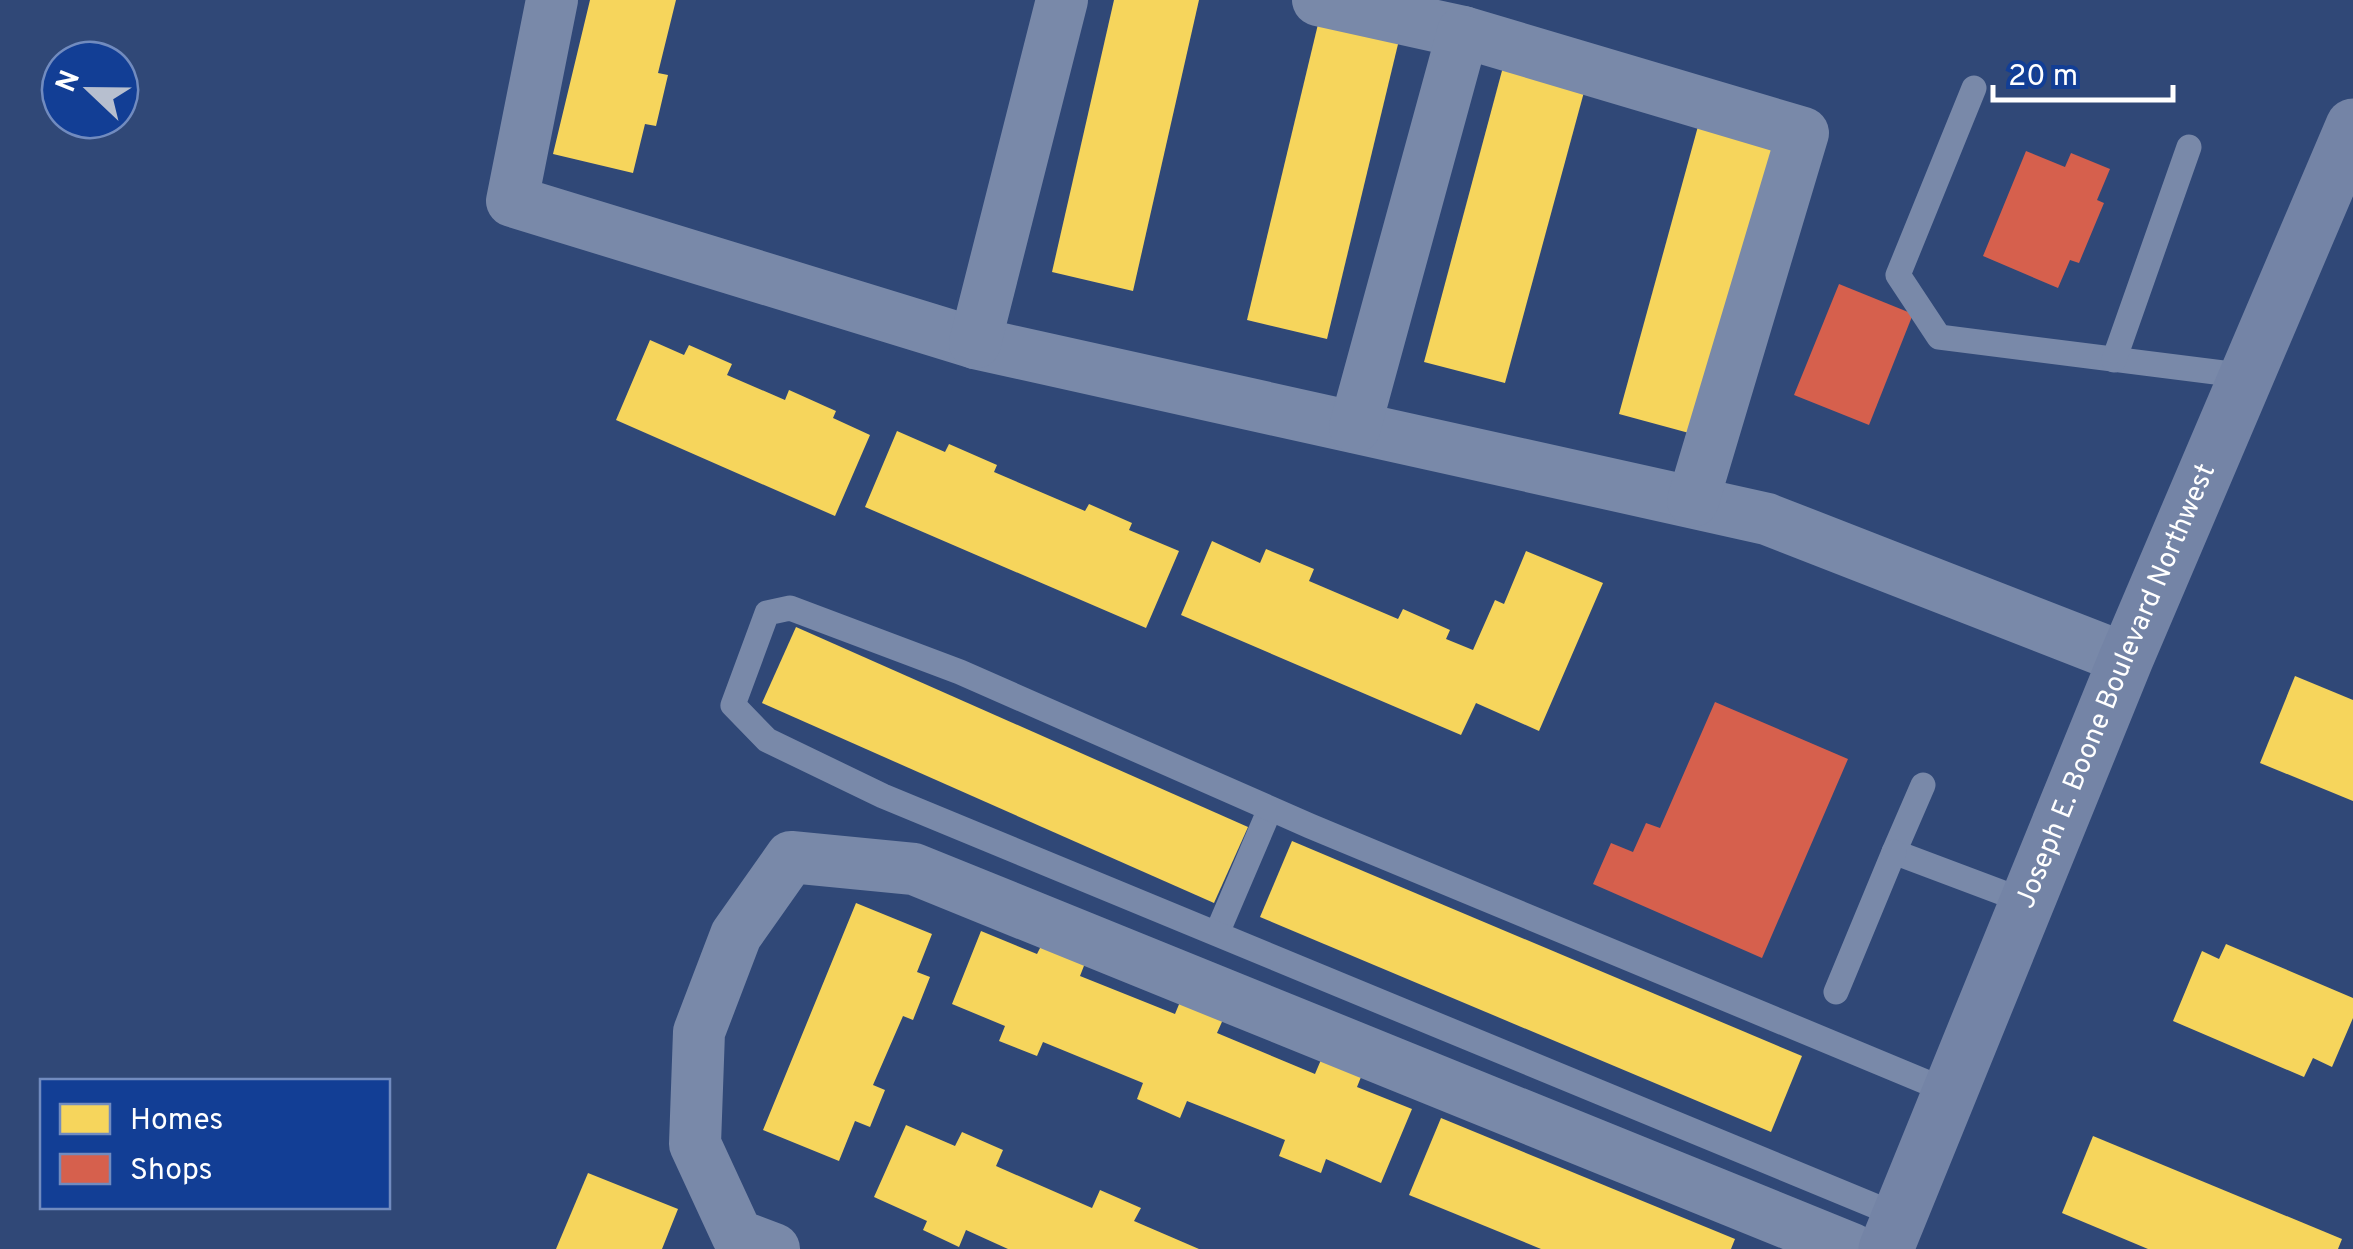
<svg xmlns="http://www.w3.org/2000/svg" width="2353" height="1249" font-family="Overpass,sans-serif">
<rect width="100%" height="100%" fill="#304877"/>
<g fill="#f6d55c">
<path d="M590 0H676L658 73 668 75 656 126 645 124 633 173 553 154Z"/>
<path d="M1114 0H1199L1133 291 1052 272Z"/>
<path d="M1319 20 1399 40 1327 339 1247 320Z"/>
<path d="M1503 67 1584 92 1505 383 1424 362Z"/>
<path d="M1700 119 1781 141 1700 436 1619 414Z"/>
<path d="M650 340 684 355 689 345 732 364 727 375 785 400 789 390 836 411 833 418 870 435 835 516 616 420Z"/>
<path d="M897 431 945 452 949 444 997 465 994 472 1085 511 1089 504 1132 523 1129 530 1179 551 1146 628 865 507Z"/>
<path d="M1212 541 1260 563 1266 549 1314 569 1309 581 1398 619 1403 609 1450 630 1446 639 1473 650 1495 600 1504 604 1526 551 1603 583 1539 731 1476 703 1461 735 1181 615Z"/>
<path d="M796 627 1248 827 1214 903 762 703Z"/>
<path d="M2295 676 2353 700V801L2260 763Z"/>
<path d="M1292 841 1802 1056 1771 1132 1260 917Z"/>
<path d="M856 903 932 934 917 972 930 977 913 1020 903 1016 873 1085 885 1090 870 1127 855 1121 839 1161 763 1130Z"/>
<path d="M981 931 1037 954 1044 940 1087 958 1080 976 1175 1014 1182 997 1225 1015 1217 1033 1315 1074 1323 1055 1363 1072 1357 1087 1412 1109 1381 1183 1326 1159 1321 1173 1279 1156 1285 1140 1187 1101 1180 1118 1137 1099 1143 1083 1043 1042 1037 1056 999 1041 1005 1026 952 1004Z"/>
<path d="M2226 944 2353 998V1018L2332 1067 2313 1058 2304 1077 2173 1021 2202 951 2219 959Z"/>
<path d="M1441 1118 1735 1239 1731 1249H1541L1409 1195Z"/>
<path d="M906 1125 955 1146 962 1132 1003 1150 996 1166 1092 1208 1100 1190 1141 1208 1134 1221 1199 1249H1008L966 1230 959 1247 923 1230 927 1221 874 1197Z"/>
<path d="M2093 1136 2342 1239 2338 1249H2148L2062 1213Z"/>
<path d="M588 1173 678 1209 662 1249H556Z"/>
</g>
<g fill="#d6604d">
<path d="M2026 151 2065 167 2071 153 2110 169 2097 200 2104 203 2079 263 2070 260 2058 288 1983 256Z"/>
<path d="M1839 284 1913 314 1869 425 1794 395Z"/>
<path d="M1715 702 1848 759 1762 958 1593 884 1611 843 1633 852 1646 823 1660 828Z"/>
</g>
<g fill="none" stroke-linecap="round" stroke-linejoin="round">
<g stroke="#7989a9" stroke-width="25">
<path d="M1974 88 1898 275 1939 337 2247 376"/>
<path d="M2114 360 2189 147"/>
<path d="M1923 785 1894 852 2027 902"/>
<path d="M1217 933 1270 809"/>
<path d="M1836 992 1894 852"/>
<path d="M1899 1216 883 796 767 740 733 705 767 613 790 608 960 672 1310 826 1950 1092"/>
</g>
<g stroke="#7989a9" stroke-width="52">
<path d="M552 0 512 201 975 343 1767 519 2126 659"/>
<path d="M1318 0 1463 32"/>
<path d="M975 343 1062 0"/>
<path d="M1355 427 1463 32 1803 133 1693 501"/>
<path d="M774 1249 737 1235 695 1144 699 1032 736 935 791 857 914 869 1852 1249"/>
</g>
<path stroke="#7484a6" stroke-width="55" id="s1" d="M1886 1249 2126 659 2353 126"/>
</g>
<g text-anchor="middle" dominant-baseline="central" stroke-width="10" stroke-linejoin="round" paint-order="stroke">
<g font-size="28" fill="#fff" stroke="#123e95">
<text stroke="none"><textPath href="#s1" startOffset="608">Joseph E. Boone Boulevard Northwest</textPath></text>
</g>
</g>
<rect x="40" y="1079" width="350" height="130" fill="#123e95" stroke="#718bbf" stroke-width="2.5"/>
<rect x="60" y="1104" width="50" height="30" fill="#f6d55c" stroke="#718bbf" stroke-width="2.5"/>
<text x="130" y="1129" font-size="30" fill="#ffffff">Homes</text>
<rect x="60" y="1154" width="50" height="30" fill="#d6604d" stroke="#718bbf" stroke-width="2.5"/>
<text x="130" y="1179" font-size="30" fill="#ffffff">Shops</text>
<g transform="translate(90 90) rotate(292)"><circle r="48" fill="#123e95" stroke="#718bbf" stroke-width="2.5"/>
<path d="M0-8L18 38L0 25L-18 38Z" fill="#b7bfcf"/>
<text y="-15" font-size="28" font-weight="bold" text-anchor="middle" fill="#ffffff">N</text>
</g>
<path d="M1993 85v15h180v-15" fill="none" stroke="#ffffff" stroke-width="5"/>
<text x="2008" y="85" font-size="30" fill="#ffffff" stroke="#123e95" stroke-width="8" paint-order="stroke">20 m</text>
</svg>
